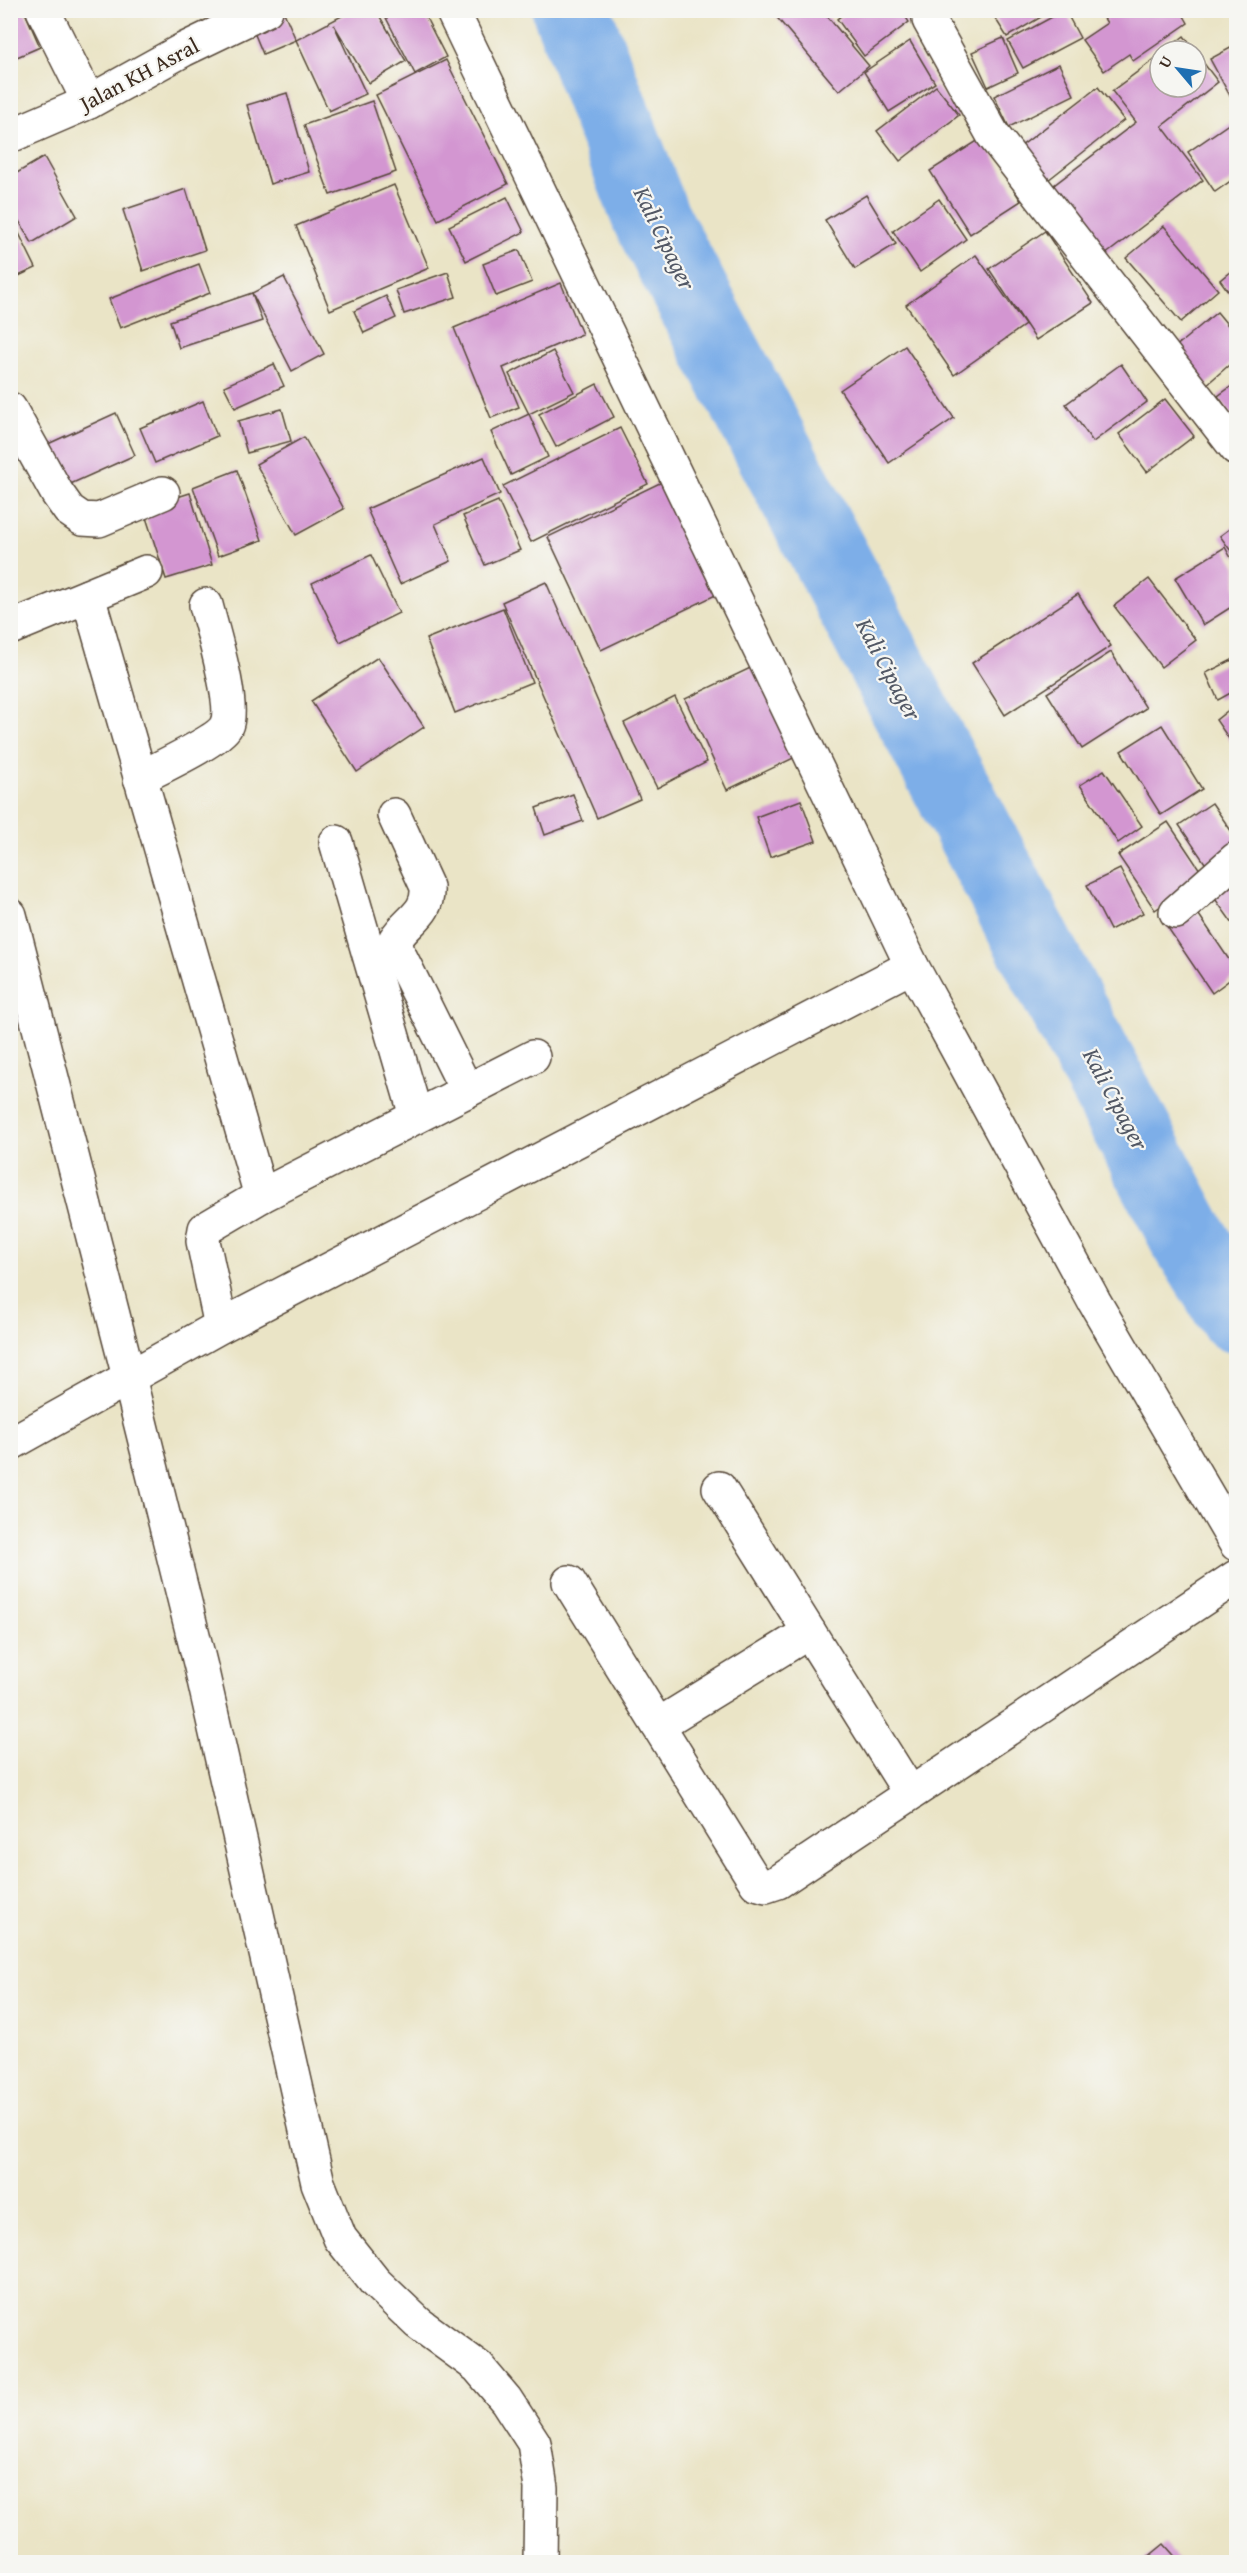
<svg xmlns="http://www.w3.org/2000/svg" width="1247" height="2573" font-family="'Gentium Book Plus',serif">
<rect width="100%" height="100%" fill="#f6f6f2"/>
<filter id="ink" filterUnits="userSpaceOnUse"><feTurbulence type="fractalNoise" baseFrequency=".0167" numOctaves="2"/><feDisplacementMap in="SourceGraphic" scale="12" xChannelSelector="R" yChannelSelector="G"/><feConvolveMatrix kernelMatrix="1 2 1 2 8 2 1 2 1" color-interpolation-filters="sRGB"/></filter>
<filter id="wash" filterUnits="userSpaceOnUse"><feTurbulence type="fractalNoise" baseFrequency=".008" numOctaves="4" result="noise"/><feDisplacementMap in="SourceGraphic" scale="24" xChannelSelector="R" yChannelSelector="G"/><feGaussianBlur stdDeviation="1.35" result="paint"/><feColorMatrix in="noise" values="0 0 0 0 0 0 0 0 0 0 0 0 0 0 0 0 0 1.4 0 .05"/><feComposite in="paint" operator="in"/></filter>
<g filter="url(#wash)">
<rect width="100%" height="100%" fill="#eae4c6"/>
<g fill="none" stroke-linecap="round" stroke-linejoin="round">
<path stroke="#7daee8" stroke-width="78" d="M571 10 651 218 1189 1238 1236 1314"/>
</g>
<g id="blocks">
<g fill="#d396d1">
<path d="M10 10H24L40 47 10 60Z"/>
<path d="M271 10H283L296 40 263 54 249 20Z"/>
<path d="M353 10H376L406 61 369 83 334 25 366 94 329 111 296 40Z"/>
<path d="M382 10H422L446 57 415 74Z"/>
<path d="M779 10H822L869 66 839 91 774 14Z"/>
<path d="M849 10H901L909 22 864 56 837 19Z"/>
<path d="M990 10H1053L1007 37Z"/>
<path d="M1065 10 1080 38 1023 68 1008 41Z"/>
<path d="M1099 10H1191L1184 16 1188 23 1133 61 1129 54 1104 71 1082 40 1107 23Z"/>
<path d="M1184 36 1195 51H1165Z"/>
<path d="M1003 38 1018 73 988 87 972 52Z"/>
<path d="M910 41 935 83 889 112 864 72Z"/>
<path d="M1236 45V104L1235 105 1210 59Z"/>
<path d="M1196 53 1218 82 1162 126 1203 180 1097 261 1045 192 1136 122 1112 91 1160 55V87H1196Z"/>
<path d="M446 60 508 184 438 220 376 95Z"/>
<path d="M1059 64 1074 95 1009 127 994 96Z"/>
<path d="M936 86 959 115 900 161 877 131Z"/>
<path d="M1098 87 1124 120 1043 184 1016 150Z"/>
<path d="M287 93 309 172 270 184 247 105Z"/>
<path d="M372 101 396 172 330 195 304 125Z"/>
<path d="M1236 119V177L1215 192 1188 152Z"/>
<path d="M982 138 1021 201 970 234 930 171Z"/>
<path d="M44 157 77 216 32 243 10 206V177Z"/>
<path d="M394 185 429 268 330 310 296 226Z"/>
<path d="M186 189 205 250 143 271 123 210Z"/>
<path d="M866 195 896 244 855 269 825 220Z"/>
<path d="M507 197 524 232 466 261 449 226Z"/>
<path d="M939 199 966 239 920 272 893 231Z"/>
<path d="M10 215 36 268 10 280Z"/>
<path d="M1164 226 1218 290 1181 322 1126 258Z"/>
<path d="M1045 231 1093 303 1036 340 989 269Z"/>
<path d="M519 250 532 282 496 296 483 264Z"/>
<path d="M976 255 1025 325 954 375 906 305Z"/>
<path d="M199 264 210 293 120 328 109 299Z"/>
<path d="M1236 267V302L1220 280Z"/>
<path d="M448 272 456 297 404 314 396 290Z"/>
<path d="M284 277 324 354 292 371 252 293Z"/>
<path d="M561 283 582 334 503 368 519 407 491 418 454 328Z"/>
<path d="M252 293 262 321 179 348 170 321Z"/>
<path d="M386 296 396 318 364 333 354 311Z"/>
<path d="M1217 312 1236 335V359L1205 386 1174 348Z"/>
<path d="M905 346 954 418 889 463 840 390Z"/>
<path d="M553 351 574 392 529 414 509 374Z"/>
<path d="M274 364 284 386 235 408 224 386Z"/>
<path d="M1121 364 1147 402 1093 442 1066 404Z"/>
<path d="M1236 383V422L1218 396Z"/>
<path d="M597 384 614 417 556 447 539 414Z"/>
<path d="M1165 399 1194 436 1147 472 1119 434Z"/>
<path d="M203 401 217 436 155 463 140 428Z"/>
<path d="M282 409 291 441 247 453 238 421Z"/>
<path d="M116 413 135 455 66 486 48 444Z"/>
<path d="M529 414 548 457 511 475 491 432Z"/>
<path d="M620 428 648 484 531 542 503 486Z"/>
<path d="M304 437 344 509 296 535 256 464Z"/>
<path d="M484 457 500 494 435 524 451 561 400 584 367 509Z"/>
<path d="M237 470 262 540 218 556 193 487Z"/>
<path d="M668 479 722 592 601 650 548 537Z"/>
<path d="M190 493 212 565 166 579 143 508Z"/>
<path d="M498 501 520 550 485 565 463 516Z"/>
<path d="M1236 524V558L1220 536Z"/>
<path d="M1225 547 1236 567V604L1203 625 1175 578Z"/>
<path d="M371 555 399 613 340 642 312 583Z"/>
<path d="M1149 579 1196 640 1161 667 1114 606Z"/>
<path d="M546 582 640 799 597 818 502 602Z"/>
<path d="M1078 594 1111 646 1005 715 972 663Z"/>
<path d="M503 608 532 682 455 713 426 639Z"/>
<path d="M1111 652 1146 708 1082 749 1047 693Z"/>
<path d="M378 657 424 727 357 772 311 701Z"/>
<path d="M1236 658V690L1218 700 1206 673Z"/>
<path d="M763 662 806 752 727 790 685 699Z"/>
<path d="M675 697 707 762 657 788 624 723Z"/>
<path d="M1236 704V749L1216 720Z"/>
<path d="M1162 725 1202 789 1161 815 1121 751Z"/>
<path d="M1104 770 1142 826 1118 843 1080 785Z"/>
<path d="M573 794 583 821 545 835 536 808Z"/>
<path d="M801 800 816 841 770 857 756 817Z"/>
<path d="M1212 803 1236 838V850L1209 869 1179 825Z"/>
<path d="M1168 822 1204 876 1155 910 1118 855Z"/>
<path d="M1236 868V922L1233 924 1208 889Z"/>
<path d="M1120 869 1143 913 1110 930 1087 885Z"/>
<path d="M1193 906 1236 970V975L1212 993 1166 925Z"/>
<path d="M1164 2544 1180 2562H1142Z"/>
</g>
</g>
</g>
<g filter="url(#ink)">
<use href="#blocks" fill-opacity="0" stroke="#554637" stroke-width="1.5"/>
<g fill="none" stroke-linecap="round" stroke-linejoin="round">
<g stroke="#554637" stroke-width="36">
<g id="street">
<path d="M43 10 89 102"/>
<path d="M452 10 912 966 1094 1301 1236 1544"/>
<path d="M929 10V20L993 135 1236 448"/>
<path d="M10 136 89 102 183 50 266 10"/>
<path d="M10 409 57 493 69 510 82 519 99 520 163 493"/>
<path d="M88 596 261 1196"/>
<path d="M10 628 146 572"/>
<path d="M140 778C157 769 219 740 226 726 236 706 212 629 206 605"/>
<path d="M394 815 427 887C429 914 408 919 395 940L398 952 467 1091"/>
<path d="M336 842 416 1116"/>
<path d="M1176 912 1236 859"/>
<path d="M10 915 129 1377 201 1667 318 2183 340 2238 375 2282 418 2323 478 2367 506 2400 534 2443 541 2488 540 2562"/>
<path d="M221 1326 203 1241 205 1229 261 1196 533 1057"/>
<path d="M10 1444 221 1326 912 966"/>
<path d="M719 1488 910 1793"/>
<path d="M569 1582 756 1883 766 1886 778 1882 1236 1577"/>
<path d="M658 1725 809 1632"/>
</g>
</g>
<use href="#street" stroke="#fff" stroke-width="33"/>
</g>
</g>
<g text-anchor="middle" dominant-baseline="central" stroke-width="4.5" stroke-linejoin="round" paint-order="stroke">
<g font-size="22" fill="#3b2a1e" stroke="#f6f6f2">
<text transform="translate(139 74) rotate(-28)">Jalan KH Asral</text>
</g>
<g font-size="24" font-style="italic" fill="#525865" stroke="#f6f6f2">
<text transform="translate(665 238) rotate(64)">Kali Cipager</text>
<text transform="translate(889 669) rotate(62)">Kali Cipager</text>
<text transform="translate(1116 1099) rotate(62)">Kali Cipager</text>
</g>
</g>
<rect width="1247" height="2573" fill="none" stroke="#f6f6f2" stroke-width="36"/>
<g transform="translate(1178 69) rotate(299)"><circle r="28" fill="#f6f6f2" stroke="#aba49d" stroke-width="1.5"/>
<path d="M0-4.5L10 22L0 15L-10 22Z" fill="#1f6fb2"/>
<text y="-9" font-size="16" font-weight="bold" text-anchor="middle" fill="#3b2a1e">U</text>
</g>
</svg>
